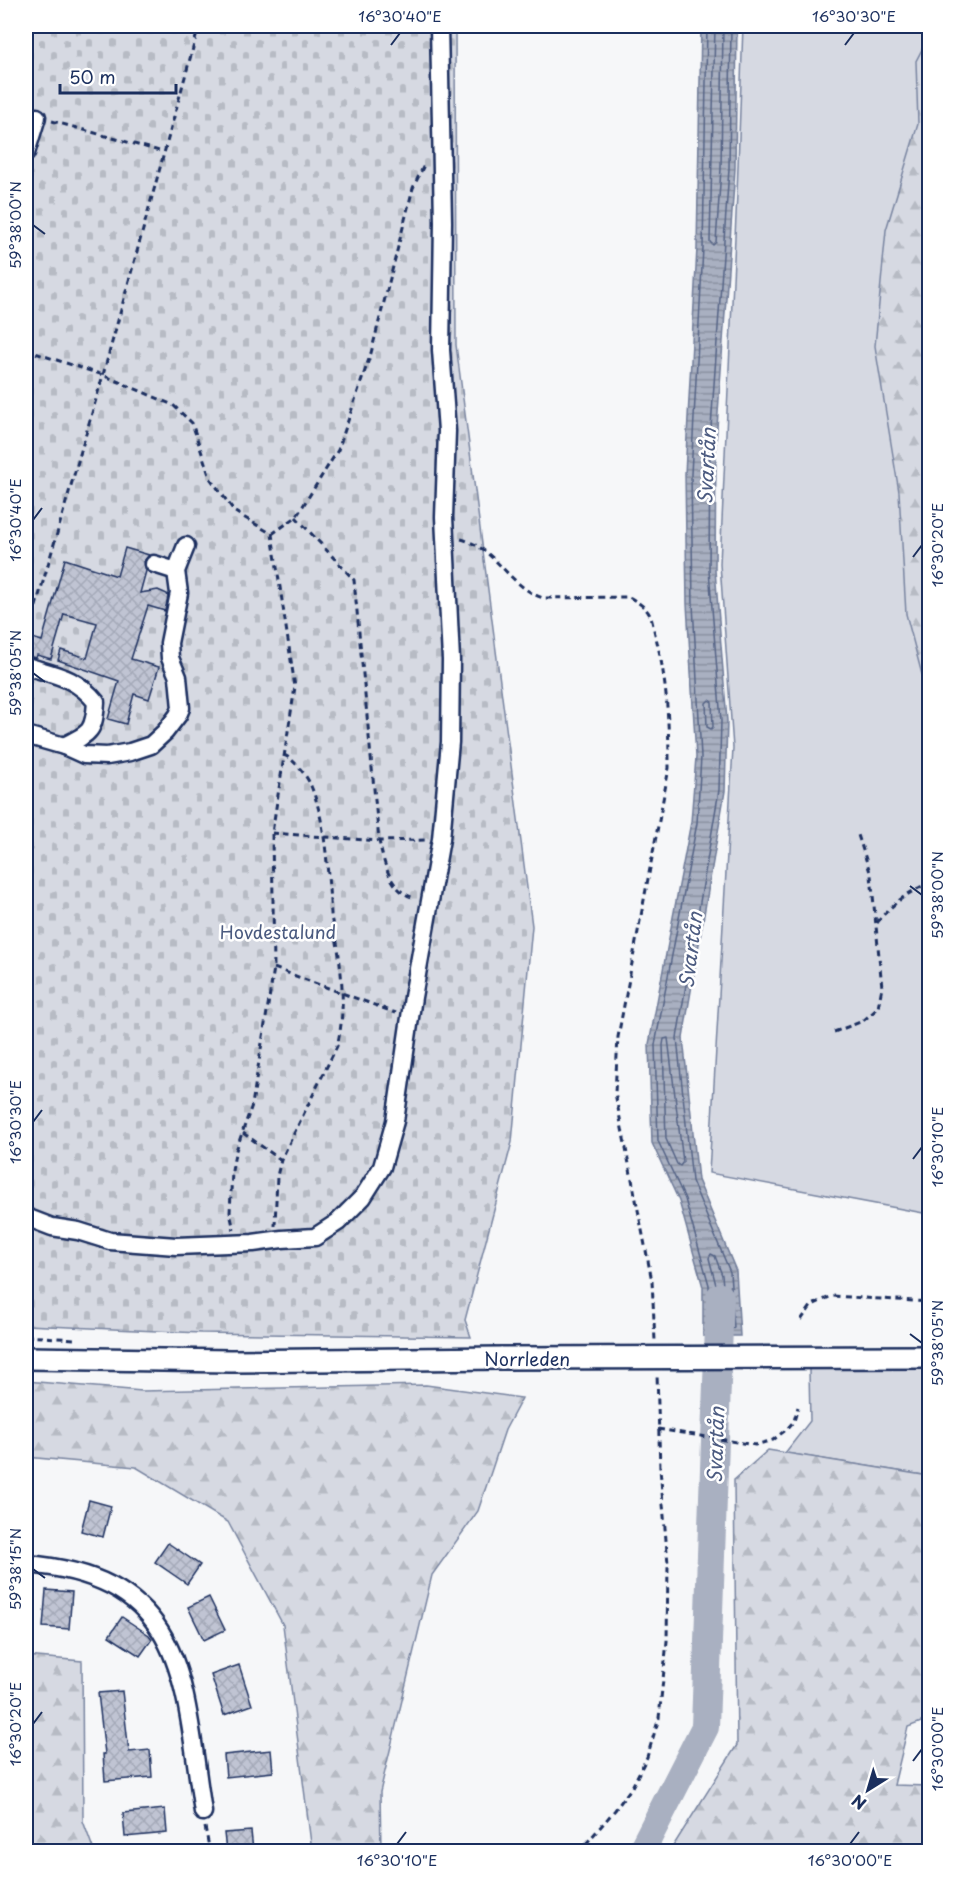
<svg xmlns="http://www.w3.org/2000/svg" width="955" height="1877" font-family="'Playpen Sans',sans-serif">
<defs>
<pattern id="forest-firs" width="22" height="20" patternUnits="userSpaceOnUse" patternTransform="scale(1.5)"><rect width="22" height="20" fill="#d6d9e2"/><path d="M5 1l3.5 6h-7zM16 11l3.5 6h-7z" fill="#b7bbc4"/></pattern>
<pattern id="cemetery-stones" width="16" height="16" patternUnits="userSpaceOnUse" patternTransform="scale(1.5)"><rect width="16" height="16" fill="#d6d9e2"/><path d="M2 7V4a2 2 0 0 1 4 0v3zM10 15v-3a2 2 0 0 1 4 0v3z" fill="#b7bbc4"/></pattern>
<pattern id="water-rules" width="6" height="5" patternUnits="userSpaceOnUse" patternTransform="scale(1.5)"><rect width="6" height="5" fill="#a9b0c1"/><path d="M0 2.5h6" fill="none" stroke="#8990a0"/></pattern>
<pattern id="building-cross-hatch" width="8" height="8" patternUnits="userSpaceOnUse" patternTransform="scale(1.5)"><rect width="8" height="8" fill="#c0c4d3"/><path d="M0 0l8 8M0 8l8-8" fill="none" stroke="#a4a9b8"/></pattern>
</defs>
<rect width="100%" height="100%" fill="#f6f7f9"/>
<filter id="ink" filterUnits="userSpaceOnUse"><feTurbulence type="fractalNoise" baseFrequency=".0167" numOctaves="2"/><feDisplacementMap in="SourceGraphic" scale="12" xChannelSelector="R" yChannelSelector="G"/><feConvolveMatrix kernelMatrix="1 2 1 2 8 2 1 2 1" color-interpolation-filters="sRGB"/></filter>
<g filter="url(#ink)">
<g fill="#d6d9e2" stroke="#7884a0" stroke-width="1.5">
<path d="M743 26H929V1214L709 1173 733 748 720 564 737 194Z"/>
<path d="M929 1368V1476L785 1453 810 1421 809 1369Z"/>
</g>
<g fill="url(#forest-firs)" stroke="#7884a0" stroke-width="1.5">
<path d="M929 36H930L929 701 906 614 899 492 875 346 886 230 918 124 916 61Z"/>
<path d="M26 1381 142 1391 426 1385 522 1398 505 1430 478 1511 432 1575 380 1792 381 1851H312L283 1625 228 1522 136 1467 26 1457Z"/>
<path d="M768 1450 929 1476V1719L908 1727 894 1785 929 1786V1851H670L737 1745 734 1480Z"/>
<path d="M26 1656 82 1661 83 1821 94 1851H26Z"/>
</g>
<path fill="url(#cemetery-stones)" stroke="#7884a0" stroke-width="1.5" d="M26 26H455L456 345 532 926 512 1142 465 1320 471 1337 201 1333 26 1325Z"/>
<path fill="url(#water-rules)" stroke="#707c99" stroke-width="1.5" d="M701 26H737L735 169 716 442 715 570 727 721 725 791 683 1038 698 1180 736 1271 740 1336H703V1287L679 1201 652 1143 649 1044 691 822 696 757 687 604 685 474 697 248Z"/>
<g fill="none" stroke-linecap="round" stroke-linejoin="round">
<g stroke="#546386" stroke-width="1.5">
<path d="M707 26 703 248 691 474 693 604 701 757 697 823 655 1045 658 1141 685 1199 709 1285V1328L712 1330H731L734 1328 730 1272 692 1181 677 1038 719 790 721 721 709 570 710 442 729 169 731 26"/>
<path d="M715 26 710 242 713 245 716 242 721 169 723 26"/>
<path d="M709 700 712 702 713 727 711 729 707 727 706 703Z"/>
<path d="M668 1038 683 1162 680 1166 677 1164 666 1139 663 1045 664 1039Z"/>
<path d="M711 1254 715 1256 722 1275 726 1320 723 1323 717 1320 716 1285 709 1258Z"/>
</g>
<path stroke="#a9b0c1" stroke-width="28" d="M641 1852 705 1727 720 1297"/>
</g>
<g fill="url(#building-cross-hatch)" stroke="#1b2f5e" stroke-width="1.5">
<path d="M125 548 149 555 144 561 146 571 140 593 158 590 167 594 168 597 165 611 148 606 131 659 159 667 149 699 134 694 126 724 108 719 119 681 58 660 61 650 87 658 97 623 64 614 51 659 37 655 36 658 26 656V636L42 641 65 559 117 576Z"/>
<path d="M89 1500 111 1506 103 1537 81 1531Z"/>
<path d="M168 1543 200 1565 187 1584 155 1562Z"/>
<path d="M46 1590 72 1592 69 1629 43 1627Z"/>
<path d="M209 1597 225 1630 204 1640 188 1607Z"/>
<path d="M122 1617 149 1635 152 1639 140 1656 109 1636Z"/>
<path d="M239 1665 252 1705 224 1715 211 1675Z"/>
<path d="M122 1691 129 1752 150 1750 152 1777 105 1781 103 1754H105L98 1693Z"/>
<path d="M271 1750 273 1772 226 1777 224 1755Z"/>
<path d="M165 1809 167 1833 125 1837 123 1813Z"/>
<path d="M251 1831 253 1851H226L224 1833Z"/>
</g>
<g fill="none" stroke-linecap="round" stroke-linejoin="round">
<g stroke="#1b2f5e" stroke-width="21">
<g id="minor">
<path d="M26 153 37 117"/>
<path d="M154 564 176 571"/>
<path d="M26 666C55 675 76 677 96 702 94 732 90 733 64 746"/>
<path d="M26 735 64 746 84 755 107 756 130 752 151 745 165 732 178 715 181 708 178 677 170 658 169 643 179 593 176 571 186 546"/>
<path d="M26 1217 52 1227 78 1231 110 1241 176 1246 253 1243 282 1239 315 1237 338 1222 363 1197 382 1167 395 1121 413 997 441 839 450 742 451 660 444 517 447 431 441 350 443 222 439 26"/>
<path d="M26 1564C188 1577 183 1683 203 1812"/>
</g>
</g>
<g stroke="#1b2f5e" stroke-width="26">
<path id="major" d="M26 1358 231 1361 502 1358"/>
</g>
<g stroke="#1b2f5e" stroke-width="3" stroke-dasharray="6 4.5" stroke-linecap="butt">
<path d="M26 88 32 103"/>
<path d="M52 121 163 152"/>
<path d="M26 350 103 375 173 405 192 423 210 478 235 512 272 534 295 687 272 833 274 968 252 1105 235 1153 232 1171 230 1213 234 1230"/>
<path d="M296 517 354 580 379 841C384 863 390 892 415 898"/>
<path d="M272 534 296 517 338 450 371 353 413 188 425 163"/>
<path d="M461 539C496 548 509 587 543 598L629 597C636 601 643 605 648 612 652 617 653 627 655 634 667 678 669 723 669 768L618 1037 615 1093 652 1281 655 1341"/>
<path d="M27 637 103 375 199 26"/>
<path d="M272 833 379 841 425 840"/>
<path d="M877 923C892 903 908 893 930 882"/>
<path d="M274 968 396 1013"/>
<path d="M834 1032 863 1021 878 1008 882 987 871 875 858 835"/>
<path d="M243 1133 281 1160"/>
<path d="M275 1226 277 1176 281 1160 337 1046C346 1011 342 971 336 936 334 928 331 921 331 913 327 871 327 825 311 786 307 776 294 759 284 755"/>
<path d="M801 1320 812 1305 832 1296 930 1302"/>
<path d="M26 1336 75 1339"/>
<path d="M658 1429 755 1445 773 1440 787 1429 794 1421 798 1407"/>
<path d="M205 1827 210 1852"/>
<path d="M579 1852 615 1810 632 1787 647 1757 659 1718 667 1641 668 1564 660 1468 657 1374"/>
</g>
<use href="#minor" stroke="#fff" stroke-width="16"/>
<use href="#major" stroke="#fff" stroke-width="21"/>
<g stroke="#1b2f5e" stroke-width="26" stroke-linecap="butt">
<path id="major-bridge" d="M502 1358 930 1357"/>
</g>
<use href="#major-bridge" stroke="#fff" stroke-width="21"/>
</g>
</g>
<path fill="none" stroke="#1b2f5e" stroke-width="2" d="M391 45 400 33M845 45 854 33M33 225 45 234M33 520 42 508M913 557 922 545M33 673 45 682M910 886 922 895M33 1122 42 1110M913 1159 922 1147M910 1334 922 1343M33 1569 45 1578M33 1724 42 1712M913 1761 922 1749M397 1844 406 1832M850 1844 859 1832"/>
<g text-anchor="middle" dominant-baseline="central" stroke-width="5" stroke-linejoin="round" paint-order="stroke">
<g font-size="18" fill="#4a5a7f" stroke="#fff">
<text x="278" y="931">Hovdestalund</text>
</g>
<g font-size="18" fill="#1b2f5e" stroke="#fff">
<text x="527" y="1358">Norrleden</text>
</g>
<g font-size="20" font-style="italic" fill="#4d5c81" stroke="#fff">
<text transform="translate(706 466) rotate(-87)">Svartån</text>
<text transform="translate(690 950) rotate(-83)">Svartån</text>
<text transform="translate(715 1445) rotate(-88)">Svartån</text>
</g>
</g>
<rect width="955" height="1877" fill="none" stroke="#fff" stroke-width="66"/>
<g transform="translate(868 1790) rotate(217)" stroke="#ffffff" stroke-width="4.5" paint-order="stroke">
<path d="M0-4.5L10 22L0 15L-10 22Z" fill="#1b2f5e"/>
<text y="-9" font-size="16" font-weight="bold" text-anchor="middle" fill="#1b2f5e">N</text>
</g>
<path d="M60 84v9h116v-9" fill="none" stroke="#1b2f5e" stroke-width="3"/>
<text x="69" y="84" font-size="18" fill="#1b2f5e" stroke="#ffffff" stroke-width="4.5" paint-order="stroke">50 m</text>
<rect x="33" y="33" width="889" height="1811" fill="none" stroke="#1b2f5e" stroke-width="2"/>
<g font-size="15" text-anchor="middle" fill="#1b2f5e">
<text x="400" y="22">16°30'40"E</text>
<text x="854" y="22">16°30'30"E</text>
<text transform="translate(16 225) rotate(-90)" y="5">59°38'00"N</text>
<text transform="translate(16 520) rotate(-90)" y="5">16°30'40"E</text>
<text transform="translate(938 545) rotate(-90)" y="5">16°30'20"E</text>
<text transform="translate(16 673) rotate(-90)" y="5">59°38'05"N</text>
<text transform="translate(938 895) rotate(-90)" y="5">59°38'00"N</text>
<text transform="translate(16 1122) rotate(-90)" y="5">16°30'30"E</text>
<text transform="translate(938 1147) rotate(-90)" y="5">16°30'10"E</text>
<text transform="translate(938 1343) rotate(-90)" y="5">59°38'05"N</text>
<text transform="translate(16 1569) rotate(-90)" y="5">59°38'15"N</text>
<text transform="translate(16 1724) rotate(-90)" y="5">16°30'20"E</text>
<text transform="translate(938 1749) rotate(-90)" y="5">16°30'00"E</text>
<text x="397" y="1866">16°30'10"E</text>
<text x="850" y="1866">16°30'00"E</text>
</g>
</svg>
